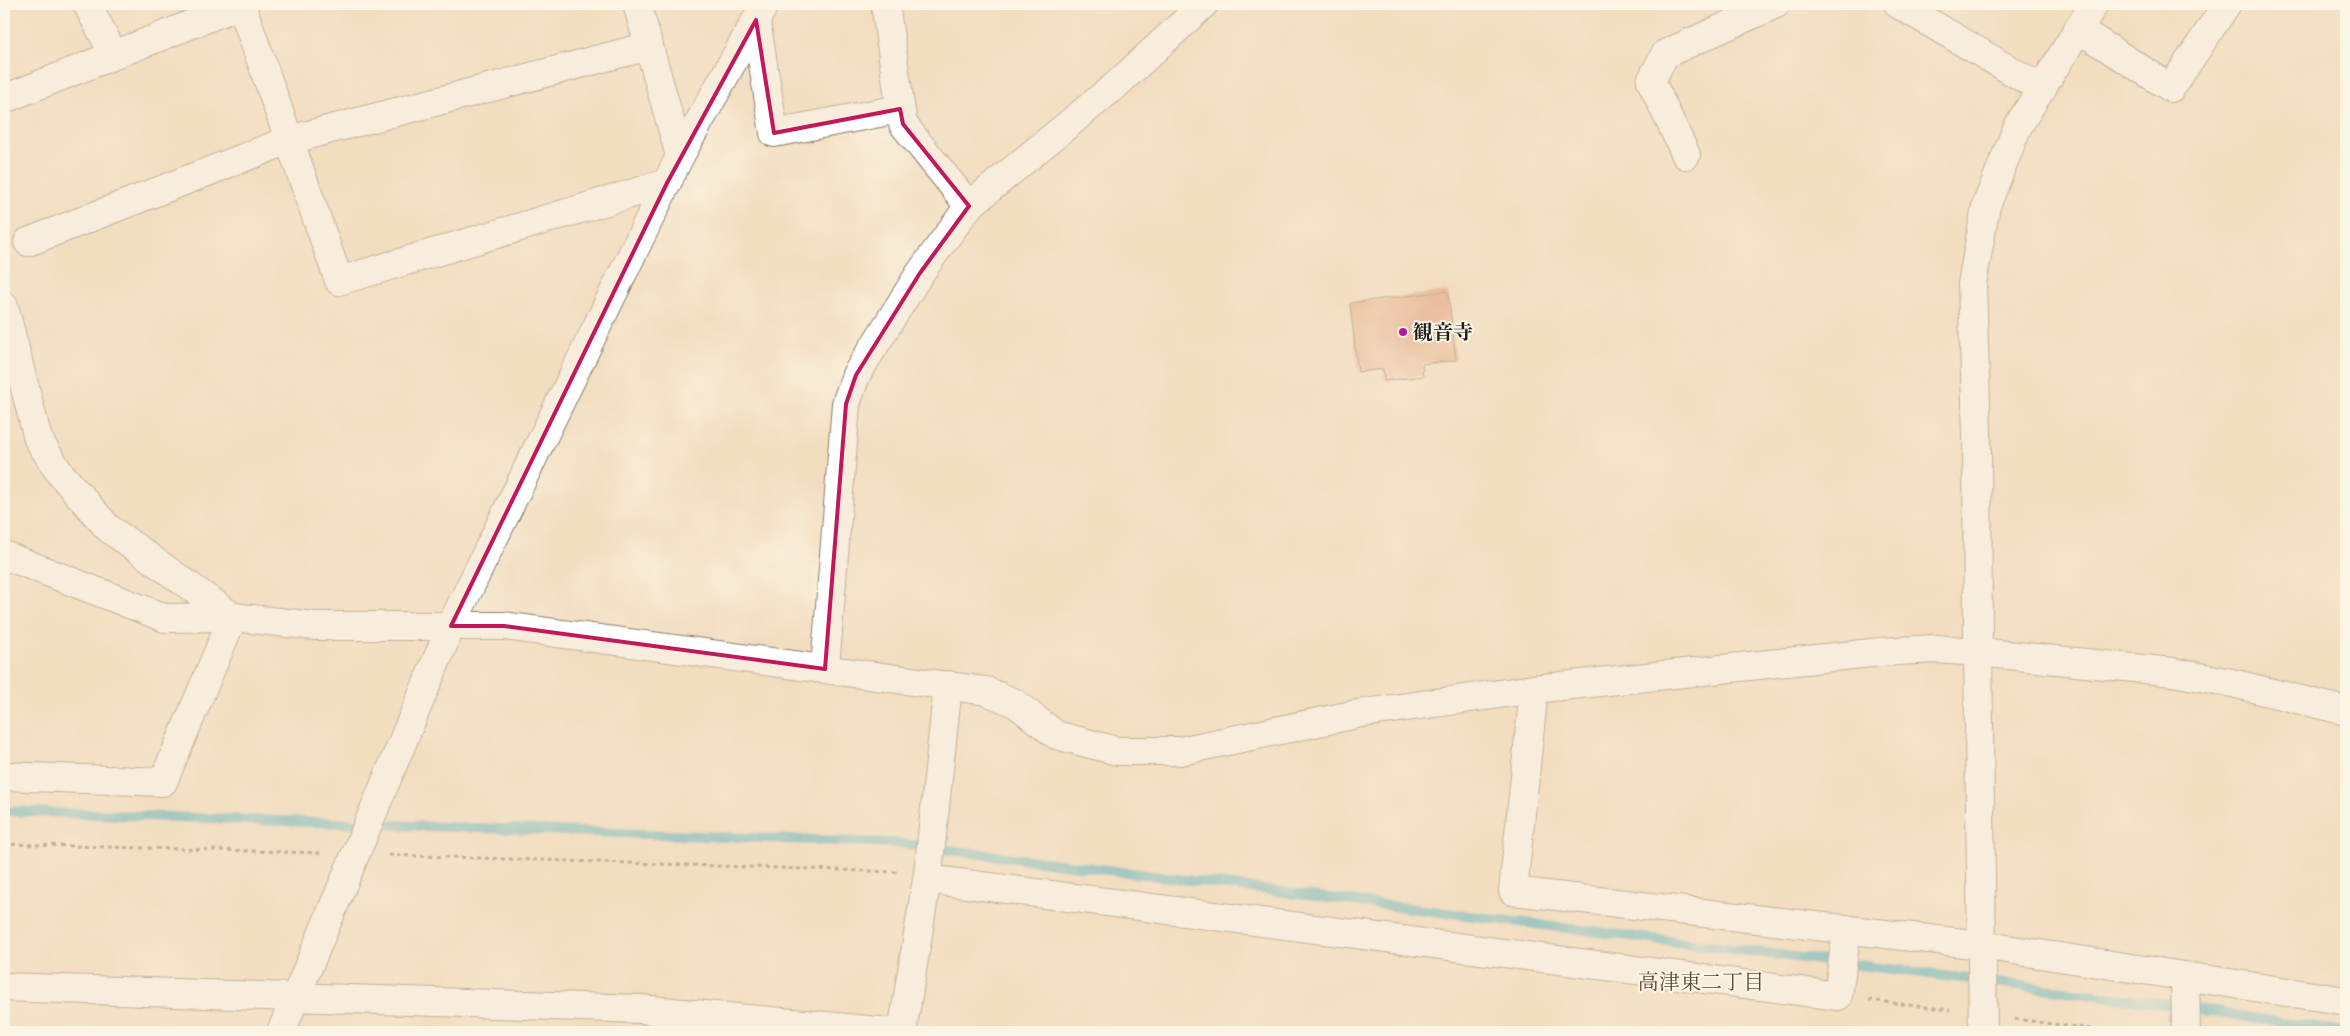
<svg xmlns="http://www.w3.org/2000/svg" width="2350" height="1036" font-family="'EB Garamond','Noto Serif JP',serif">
<rect width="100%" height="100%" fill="#fcf5e5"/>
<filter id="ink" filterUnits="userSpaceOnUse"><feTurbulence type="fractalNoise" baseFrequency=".02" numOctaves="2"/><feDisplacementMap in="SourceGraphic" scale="10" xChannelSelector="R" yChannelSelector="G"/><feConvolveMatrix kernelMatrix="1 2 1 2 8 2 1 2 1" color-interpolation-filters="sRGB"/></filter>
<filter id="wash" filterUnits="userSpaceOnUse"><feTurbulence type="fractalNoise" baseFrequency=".0096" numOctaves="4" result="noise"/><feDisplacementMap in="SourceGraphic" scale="20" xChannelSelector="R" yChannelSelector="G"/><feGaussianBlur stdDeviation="1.12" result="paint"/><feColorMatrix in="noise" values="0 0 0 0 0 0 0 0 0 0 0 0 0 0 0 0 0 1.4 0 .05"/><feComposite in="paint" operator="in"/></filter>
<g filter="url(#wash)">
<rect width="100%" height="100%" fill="#f2ddbf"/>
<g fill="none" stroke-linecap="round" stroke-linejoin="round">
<path stroke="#45aec4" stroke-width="10" d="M4 811 895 843 2158 1003 2343 1032"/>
</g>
<g id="blocks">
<path fill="#e09776" d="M1448 291 1456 360 1422 364 1423 376 1384 381 1383 369 1358 372 1350 303Z"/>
</g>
</g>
<g filter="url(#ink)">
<use href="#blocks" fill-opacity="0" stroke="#877c6e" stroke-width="1"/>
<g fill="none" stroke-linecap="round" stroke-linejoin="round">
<g stroke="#877c6e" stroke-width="30">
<g id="street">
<path d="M87 4 114 55"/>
<path d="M241 4 339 281 667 183"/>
<path d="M637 4 680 156"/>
<path d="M885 4 903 124 969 206"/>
<path d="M1898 4 2042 89"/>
<path d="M756 20 774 133 900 109"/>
<path d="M2078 29 2171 88 2227 4"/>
<path d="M4 99 242 4"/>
<path d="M1686 155 1651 81 1665 54 1776 4"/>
<path d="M28 242 289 140 649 46"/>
<path d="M4 306 38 439 59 472 108 528 233 617"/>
<path d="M4 555 165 618 233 617 315 626H504L986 691 1015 703 1056 735 1117 751H1180L1357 714 1534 689 1880 652 1935 649 1978 652"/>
<path d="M825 669 846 404 856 375 920 273 969 206 1116 85 1204 4"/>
<path d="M1534 689 1513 891 1981 945 2346 1001"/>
<path d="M4 776 163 782 233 617"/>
<path d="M927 879 1838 996 1847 929"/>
<path d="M2185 976 2186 1032"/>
<path d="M902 1032 928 873 948 685"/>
</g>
</g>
<g stroke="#877c6e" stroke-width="30">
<g id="secondary">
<path d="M1978 652 2173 672 2232 683 2346 711"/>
<path d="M4 987 640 1009 890 1032"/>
<path d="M281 1032 451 626 680 156 765 4"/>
<path d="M1983 1032 1978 652 1977 434 1972 284 1986 206 2018 126 2094 4"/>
</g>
</g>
<g stroke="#877c6e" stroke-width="3" stroke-dasharray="4 4" stroke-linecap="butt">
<path d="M4 844 322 853"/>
<path d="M389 855 897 872"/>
<path d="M1869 1000 1950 1010"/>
<path d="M2015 1019 2114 1032"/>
</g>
<use href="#street" stroke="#fff" stroke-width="28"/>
<use href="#secondary" stroke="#fff" stroke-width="28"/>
</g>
</g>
<path d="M0 0H2350V1036H0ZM756 20 774 133 900 109 903 124 969 206 920 273 856 375 846 404 825 669 504 626H451L667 183Z" fill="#f2ddbf" fill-opacity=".55" fill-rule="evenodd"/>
<path fill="none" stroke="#c2185b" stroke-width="4" stroke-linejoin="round" d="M756 20 774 133 900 109 903 124 969 206 920 273 856 375 846 404 825 669 504 626H451L667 183Z"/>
<circle fill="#b5179e" stroke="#fcf5e5" stroke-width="2" cx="1403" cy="332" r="5"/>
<g text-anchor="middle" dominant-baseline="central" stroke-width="4" stroke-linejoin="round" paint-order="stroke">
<g font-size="20" font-weight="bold" fill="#1c1c1c" stroke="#fcf5e5" text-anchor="start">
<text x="1413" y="332">観音寺</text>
</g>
<g font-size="21" fill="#61473c" stroke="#fcf5e5">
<text x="1701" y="981">高津東二丁目</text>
</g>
</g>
<rect width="2350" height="1036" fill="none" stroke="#fcf5e5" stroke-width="20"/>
</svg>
